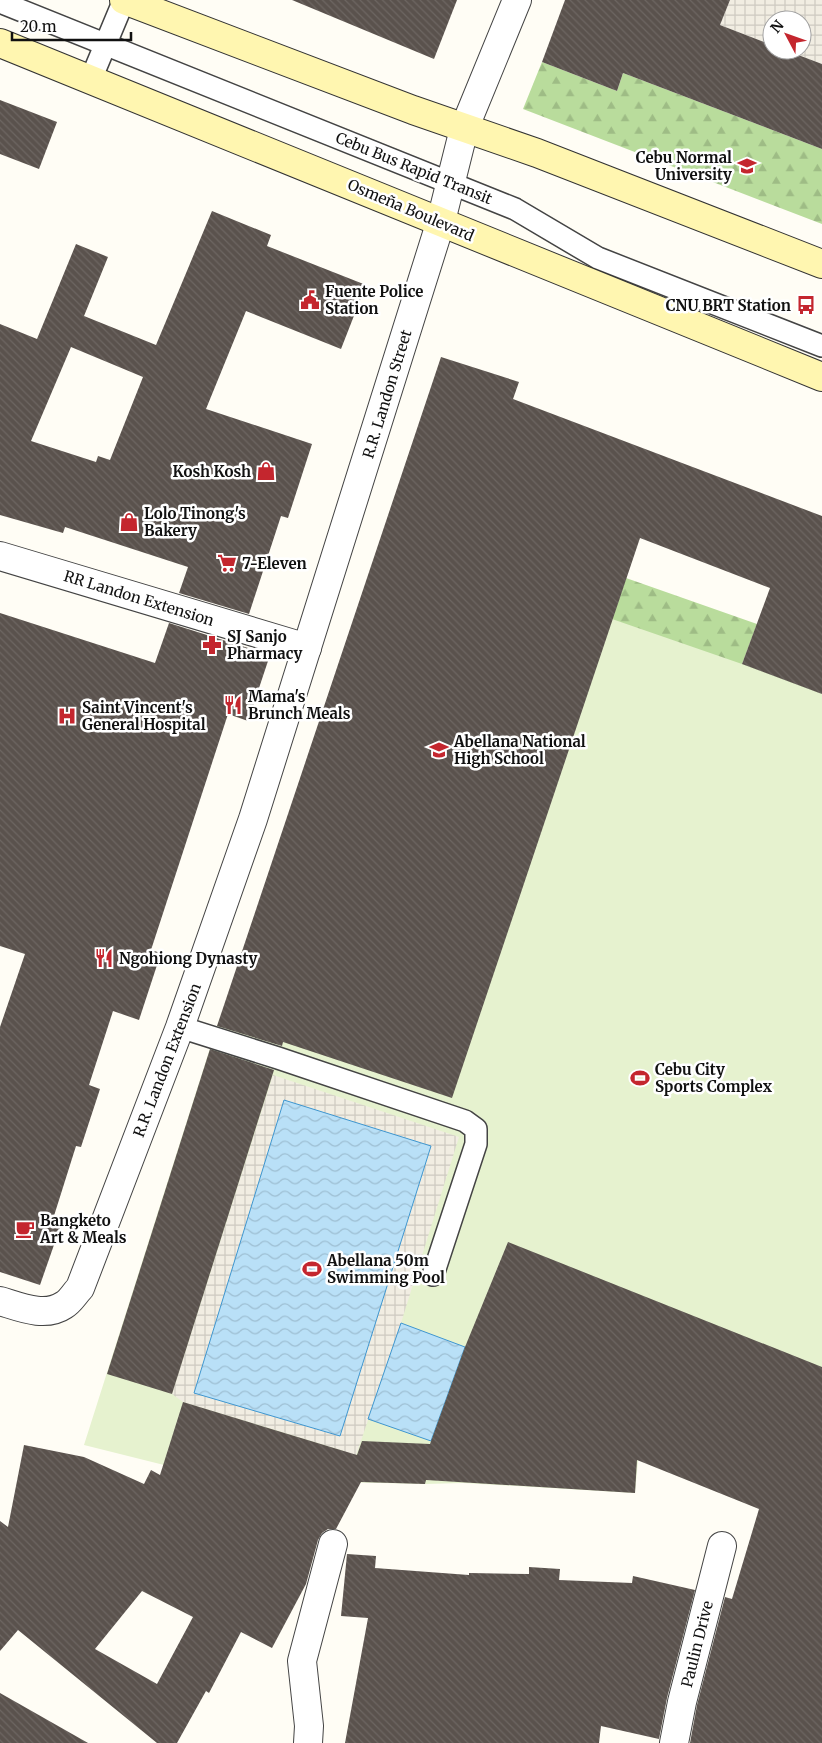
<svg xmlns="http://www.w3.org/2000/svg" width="822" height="1743" font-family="Merriweather,serif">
<defs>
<pattern id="forest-firs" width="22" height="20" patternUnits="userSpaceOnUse" patternTransform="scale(1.25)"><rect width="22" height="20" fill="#b9dc9c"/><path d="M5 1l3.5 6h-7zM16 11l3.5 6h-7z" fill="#9ebc85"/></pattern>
<pattern id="plaza-grid" width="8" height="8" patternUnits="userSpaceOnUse" patternTransform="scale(1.25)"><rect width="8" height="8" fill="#f1ede2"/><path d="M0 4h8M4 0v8" fill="none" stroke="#cecac1"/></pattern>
<pattern id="water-waves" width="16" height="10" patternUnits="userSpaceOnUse" patternTransform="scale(1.25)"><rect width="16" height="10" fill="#b9e0f7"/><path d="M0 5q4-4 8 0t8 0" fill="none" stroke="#9ebfd3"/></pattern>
<pattern id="building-back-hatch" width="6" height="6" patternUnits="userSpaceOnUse" patternTransform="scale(1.25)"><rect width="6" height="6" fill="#5a524d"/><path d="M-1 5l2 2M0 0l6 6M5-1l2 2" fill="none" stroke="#6d6662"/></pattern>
</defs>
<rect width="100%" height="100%" fill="#fffdf5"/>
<g fill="url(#forest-firs)">
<path d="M542 62 617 91 623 73 822 149V224L523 109Z"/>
<path d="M626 578 757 624 742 664 822 694 550 805Z"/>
</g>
<path fill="#e6f2cf" d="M612 619 742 664 822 694V1499L638 1460 635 1493 463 1483 425 1484 334 1482 164 1465 84 1445 219 1020 451 1097Z"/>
<g fill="url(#plaza-grid)">
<path d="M730 0H822V64L785 50H802V20H772V45L720 25Z"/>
<path d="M273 1075 459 1137 401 1323 347 1482 344 1451 183 1402 172 1394Z"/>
</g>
<g fill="url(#water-waves)" stroke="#3f96cf">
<path d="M284 1100 431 1146 340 1436 194 1393Z"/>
<path d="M401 1323 465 1347 431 1441 368 1419Z"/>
</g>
<g fill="url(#building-back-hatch)" fill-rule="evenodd">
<path d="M292 0H457L434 59Z"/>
<path d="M565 0H730L720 25 772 45V50H785L822 64V149L623 73 617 91 542 62Z"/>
<path d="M0 100 57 122 39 169 0 154Z"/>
<path d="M212 211 271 235 267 246 366 285 341 349 246 311 206 409 312 444 288 518 281 516 249 614 179 593 188 567 65 527 63 533 0 515V324L37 339 76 244 108 257 84 316 156 345ZM71 347 143 377 110 460 98 456 96 462 31 441Z"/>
<path d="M441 357 519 382 513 399 822 516V694L742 664 770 588 640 538 452 1098 283 1042 282 1046 217 1026Z"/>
<path d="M0 613 155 663 169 623 270 655 248 721 228 714 151 950 161 953 139 1020 113 1011 89 1085 100 1089 81 1147 76 1146 53 1219 62 1222 40 1285 0 1272V1027L25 954 0 946Z"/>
<path d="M210 1049 274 1070 172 1394 107 1374Z"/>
<path d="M508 1242 822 1367V1743H690L697 1705 725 1597 732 1599 759 1509 637 1460 635 1493 426 1480 425 1484 361 1482 336 1529H328L322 1533 318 1540 306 1584 272 1648 241 1632 209 1693 206 1691 177 1743H157L18 1630 0 1651V1521L8 1527 24 1445 84 1457 144 1484 151 1470 160 1475 183 1402 357 1455 362 1441 430 1444 465 1347ZM142 1591 193 1617 157 1684 95 1649Z"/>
<path d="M347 1554 376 1556 375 1568 469 1575V1573L529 1574V1567L560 1569 559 1580 632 1583 633 1576 695 1590 667 1698 659 1739 601 1726 599 1743H345L368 1618 341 1616Z"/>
<path d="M0 1693 88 1743H0Z"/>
</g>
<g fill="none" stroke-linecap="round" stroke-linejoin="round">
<g stroke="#444" stroke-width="24">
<g id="service">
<path d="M0 2 515 209 598 258 822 346"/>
<path d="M91 79 124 0"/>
<path d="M180 1027 278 1058 465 1121 476 1129V1144L433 1275"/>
</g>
</g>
<g stroke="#444" stroke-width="30">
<g id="minor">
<path d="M0 556 307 648"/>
<path d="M0 1301C20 1307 45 1318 64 1305 70 1302 75 1293 80 1288L180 1027 253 819 441 221"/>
<path d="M308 1743 309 1726 302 1661 333 1544"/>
<path d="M674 1743 682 1702 722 1546"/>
</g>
</g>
<g stroke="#444" stroke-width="30">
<path id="tertiary" d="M441 221 464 129 517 0"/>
</g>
<g stroke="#333" stroke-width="30">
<g id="secondary">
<path d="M124 0 413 110 537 153 822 264"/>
<path d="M0 43 822 377"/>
</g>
</g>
<use href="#service" stroke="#fff" stroke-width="21"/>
<use href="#minor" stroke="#fff" stroke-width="28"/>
<use href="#tertiary" stroke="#fff" stroke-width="28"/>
<use href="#secondary" stroke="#fff6b0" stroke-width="28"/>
</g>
<defs>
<g id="university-bare" transform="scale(1.5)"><path d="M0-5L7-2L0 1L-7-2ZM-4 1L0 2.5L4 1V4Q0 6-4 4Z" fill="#c4262e" stroke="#fff" stroke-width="2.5" paint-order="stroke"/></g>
<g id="civic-bare" transform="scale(1.5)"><path d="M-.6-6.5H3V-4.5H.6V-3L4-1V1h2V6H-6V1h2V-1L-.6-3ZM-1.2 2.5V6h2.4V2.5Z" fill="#c4262e" stroke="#fff" stroke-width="2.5" paint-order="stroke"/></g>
<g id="bus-bare" transform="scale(1.5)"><path d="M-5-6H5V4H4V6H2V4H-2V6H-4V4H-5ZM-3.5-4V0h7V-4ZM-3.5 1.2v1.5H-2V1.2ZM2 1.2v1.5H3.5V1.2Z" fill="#c4262e" stroke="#fff" stroke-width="2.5" paint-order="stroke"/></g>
<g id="shop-bare" transform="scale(1.5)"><path d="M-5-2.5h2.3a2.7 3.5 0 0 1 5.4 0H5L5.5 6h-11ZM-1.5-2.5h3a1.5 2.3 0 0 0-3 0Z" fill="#c4262e" stroke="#fff" stroke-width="2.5" paint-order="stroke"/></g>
<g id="supermarket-bare" transform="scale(1.5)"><path d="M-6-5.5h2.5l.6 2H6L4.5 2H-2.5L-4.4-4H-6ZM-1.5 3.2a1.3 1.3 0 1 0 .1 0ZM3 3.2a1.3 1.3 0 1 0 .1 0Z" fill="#c4262e" stroke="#fff" stroke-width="2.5" paint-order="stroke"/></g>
<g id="pharmacy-bare" transform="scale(1.5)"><path d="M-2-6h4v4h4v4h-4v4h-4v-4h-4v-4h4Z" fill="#c4262e" stroke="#fff" stroke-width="2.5" paint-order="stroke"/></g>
<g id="restaurant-bare" transform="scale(1.5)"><path d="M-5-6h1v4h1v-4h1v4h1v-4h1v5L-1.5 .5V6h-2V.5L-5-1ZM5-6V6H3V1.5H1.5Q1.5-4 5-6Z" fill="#c4262e" stroke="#fff" stroke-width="2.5" paint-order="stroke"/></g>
<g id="hospital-bare" transform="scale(1.5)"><path d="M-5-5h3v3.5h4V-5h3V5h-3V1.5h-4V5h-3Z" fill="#c4262e" stroke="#fff" stroke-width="2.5" paint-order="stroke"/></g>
<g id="school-bare" transform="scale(1.5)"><path d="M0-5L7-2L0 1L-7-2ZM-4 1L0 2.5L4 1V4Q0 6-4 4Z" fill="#c4262e" stroke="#fff" stroke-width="2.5" paint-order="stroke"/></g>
<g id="stadium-bare" transform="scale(1.5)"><path d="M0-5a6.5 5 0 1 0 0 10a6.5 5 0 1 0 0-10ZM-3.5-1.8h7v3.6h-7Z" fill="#c4262e" stroke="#fff" stroke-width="2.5" paint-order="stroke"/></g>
<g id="cafe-bare" transform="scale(1.5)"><path d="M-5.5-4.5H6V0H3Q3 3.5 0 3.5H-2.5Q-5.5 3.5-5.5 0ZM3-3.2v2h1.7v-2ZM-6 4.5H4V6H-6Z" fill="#c4262e" stroke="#fff" stroke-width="2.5" paint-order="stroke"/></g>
</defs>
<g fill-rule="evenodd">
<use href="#university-bare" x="747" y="166"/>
<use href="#civic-bare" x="310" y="300"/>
<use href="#bus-bare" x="806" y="305"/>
<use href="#shop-bare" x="266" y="471"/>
<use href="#shop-bare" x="129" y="522"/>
<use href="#supermarket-bare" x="227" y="563"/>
<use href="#pharmacy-bare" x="212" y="645"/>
<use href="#restaurant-bare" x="233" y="705"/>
<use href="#hospital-bare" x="67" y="716"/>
<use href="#school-bare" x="439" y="750"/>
<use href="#restaurant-bare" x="104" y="958"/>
<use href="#stadium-bare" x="640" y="1078"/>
<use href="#cafe-bare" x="25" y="1229"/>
<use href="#stadium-bare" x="312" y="1269"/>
</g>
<g text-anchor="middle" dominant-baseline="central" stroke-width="5" stroke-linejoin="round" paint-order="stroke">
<g font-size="15" font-weight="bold" fill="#111" stroke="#fff" text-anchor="start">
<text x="732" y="157" text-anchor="end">Cebu Normal<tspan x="732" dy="17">University</tspan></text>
<text x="325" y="291">Fuente Police<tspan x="325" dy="17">Station</tspan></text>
<text x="791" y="305" text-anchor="end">CNU BRT Station</text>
<text x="251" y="471" text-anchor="end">Kosh Kosh</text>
<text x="144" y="513">Lolo Tinong's<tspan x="144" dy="17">Bakery</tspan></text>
<text x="242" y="563">7-Eleven</text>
<text x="227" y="636">SJ Sanjo<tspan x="227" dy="17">Pharmacy</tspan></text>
<text x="248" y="696">Mama's<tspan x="248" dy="17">Brunch Meals</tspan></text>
<text x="82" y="707">Saint Vincent's<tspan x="82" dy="17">General Hospital</tspan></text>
<text x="454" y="741">Abellana National<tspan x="454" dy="17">High School</tspan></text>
<text x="119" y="958">Ngohiong Dynasty</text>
<text x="655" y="1069">Cebu City<tspan x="655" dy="17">Sports Complex</tspan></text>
<text x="40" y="1220">Bangketo<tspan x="40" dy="17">Art &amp; Meals</tspan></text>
<text x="327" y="1260">Abellana 50m<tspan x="327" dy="17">Swimming Pool</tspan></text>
</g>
<g font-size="15" fill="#111" stroke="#fff">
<text transform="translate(414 168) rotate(22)">Cebu Bus Rapid Transit</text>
<text transform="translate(411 210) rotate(23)">Osmeña Boulevard</text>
<text transform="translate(387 394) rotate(-73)">R.R. Landon Street</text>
<text transform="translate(139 598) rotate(17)">RR Landon Extension</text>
<text transform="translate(167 1060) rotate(-69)">R.R. Landon Extension</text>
<text transform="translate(697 1644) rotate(-76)">Paulin Drive</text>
</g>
</g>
<g transform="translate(787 35) rotate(311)"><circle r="24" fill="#ffffff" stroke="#a0a0a0"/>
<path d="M0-4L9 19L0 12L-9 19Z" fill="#c4262e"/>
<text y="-8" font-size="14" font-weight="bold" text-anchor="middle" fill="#111111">N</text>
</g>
<path d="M12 32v8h119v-8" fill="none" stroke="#111111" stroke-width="2.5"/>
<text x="20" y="32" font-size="15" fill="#111111" stroke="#ffffff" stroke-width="4" paint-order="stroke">20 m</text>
</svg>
